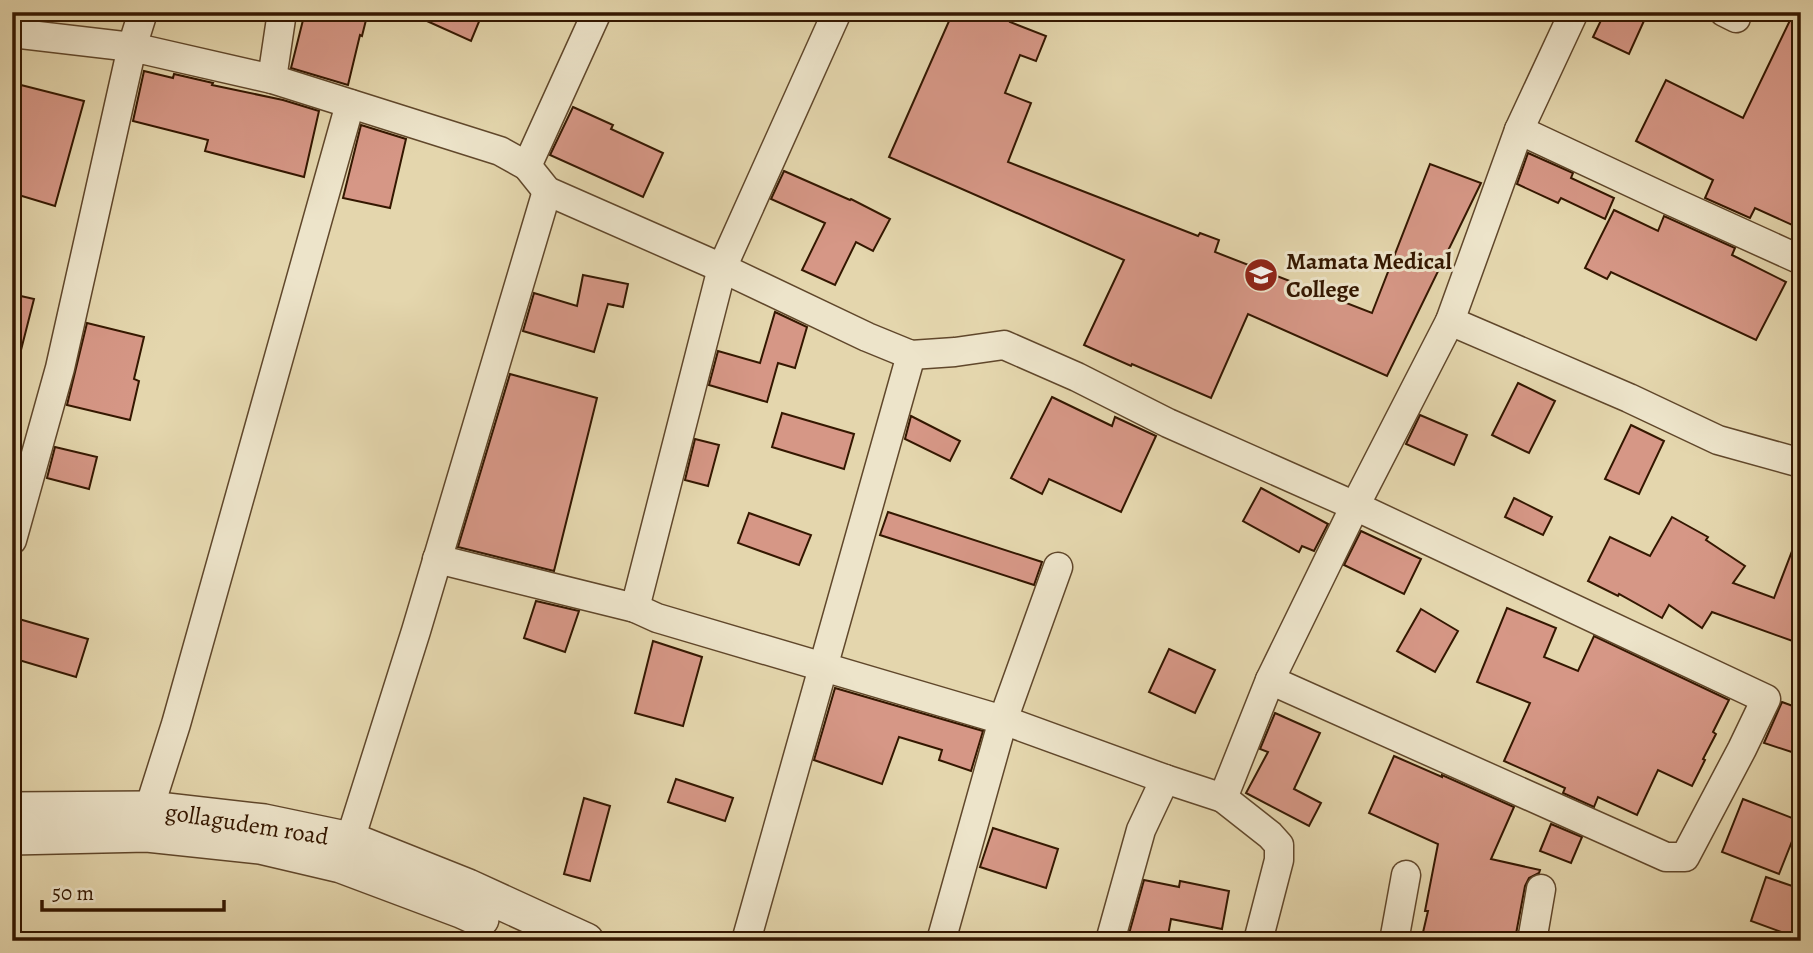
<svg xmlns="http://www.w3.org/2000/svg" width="1813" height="953" font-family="Alegreya,serif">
<rect width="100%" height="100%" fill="#e4d6ad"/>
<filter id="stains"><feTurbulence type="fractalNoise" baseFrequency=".00286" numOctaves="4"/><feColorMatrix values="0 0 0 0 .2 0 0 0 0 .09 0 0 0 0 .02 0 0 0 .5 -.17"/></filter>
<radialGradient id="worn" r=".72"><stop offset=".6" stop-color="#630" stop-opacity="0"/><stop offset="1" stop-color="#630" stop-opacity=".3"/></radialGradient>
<g fill="#d69786" stroke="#341700" stroke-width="2">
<path d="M305 12H368L362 36 360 35 348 85 291 68Z"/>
<path d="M407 12H483L471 41Z"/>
<path d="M953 12H1014L1010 22 1046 36 1036 61 1020 55 1005 93 1031 103 1008 162 1198 236 1200 233 1219 240 1215 252 1372 313 1430 164 1481 183 1387 376 1248 314 1211 398 1132 364 1131 366 1084 345 1124 260 889 157Z"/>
<path d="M1605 12H1648L1629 54 1593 37Z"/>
<path d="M1794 12H1801V229L1755 208 1750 218 1705 198 1713 180 1636 141 1666 80 1743 118Z"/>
<path d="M144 71 173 78 174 74 213 83 212 85 283 100 319 111 304 177 205 151 208 140 133 121Z"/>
<path d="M17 84 84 101 55 206 12 193V101Z"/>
<path d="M573 107 613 125 611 129 663 153 643 197 550 155Z"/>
<path d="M361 125 406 139 390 208 343 198Z"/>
<path d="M1528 153 1573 173 1571 178 1614 198 1605 219 1561 198 1558 203 1517 184Z"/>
<path d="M784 171 850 200 851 199 890 219 873 251 856 242 835 285 802 270 825 223 771 199Z"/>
<path d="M1614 210 1658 231 1664 216 1735 248 1732 255 1786 282 1756 340 1611 272 1607 279 1585 268Z"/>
<path d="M583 275 628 284 623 307 608 304 594 352 523 331 534 293 577 306Z"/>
<path d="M12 294 34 299 19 358 12 357Z"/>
<path d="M775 312 807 327 795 368 778 363 767 402 709 385 718 351 760 363Z"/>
<path d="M87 323 144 337 134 379 139 381 130 420 67 405Z"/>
<path d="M510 374 597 398 554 571 458 547Z"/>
<path d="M1518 383 1555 401 1529 453 1492 435Z"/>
<path d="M1052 397 1112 426 1115 417 1156 436 1121 512 1049 479 1042 494 1011 478Z"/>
<path d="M782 413 854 434 844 469 772 447Z"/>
<path d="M1420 415 1467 435 1454 465 1406 444Z"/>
<path d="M911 416 960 441 950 461 905 439Z"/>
<path d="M1631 425 1664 441 1639 494 1605 479Z"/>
<path d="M695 439 719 445 708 486 685 480Z"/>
<path d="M55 447 97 457 89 489 47 478Z"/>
<path d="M1261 488 1328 524 1314 551 1302 546 1299 552 1243 521Z"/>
<path d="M1514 498 1552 517 1543 535 1505 517Z"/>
<path d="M888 512 1042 562 1034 585 880 535Z"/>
<path d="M749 513 811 535 799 565 738 543Z"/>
<path d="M1672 517 1708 537 1706 540 1745 566 1733 583 1774 598 1799 533H1801V644L1712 612 1702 628 1669 605 1662 618 1619 594 1618 596 1588 581 1610 537 1650 556Z"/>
<path d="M1361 531 1421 559 1404 594 1344 565Z"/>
<path d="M536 601 579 611 565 652 524 638Z"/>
<path d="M1507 608 1556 628 1544 657 1578 671 1594 636 1729 700 1713 732 1716 734 1703 759 1705 760 1692 786 1658 770 1637 815 1598 797 1594 807 1563 793 1565 788 1504 761 1530 703 1477 682Z"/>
<path d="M1421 609 1458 631 1435 672 1397 651Z"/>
<path d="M12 617 88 639 76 677 12 658Z"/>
<path d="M653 641 702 657 683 726 635 713Z"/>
<path d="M1169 649 1215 670 1195 713 1149 692Z"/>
<path d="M835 688 983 731 971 771 939 760 942 750 899 737 882 784 814 760Z"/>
<path d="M1782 702 1801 709V755L1764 743Z"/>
<path d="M1275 713 1320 733 1294 789 1321 803 1309 826 1246 793 1268 752 1260 749Z"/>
<path d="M1394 756 1442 777V775L1514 807 1491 859 1540 870 1539 873 1529 878 1525 886 1516 934 1512 933 1510 941H1421L1428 911H1425L1438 844 1369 813Z"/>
<path d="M676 779 733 798 725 821 668 802Z"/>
<path d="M584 798 610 806 590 881 564 874Z"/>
<path d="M1743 799 1800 821 1779 874 1722 852Z"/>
<path d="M1551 824 1582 837 1571 863 1540 851Z"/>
<path d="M993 828 1058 849 1046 888 980 867Z"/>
<path d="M1766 877 1801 889V939L1751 921Z"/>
<path d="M1144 880 1179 887 1180 881 1229 891 1222 929 1171 919 1167 941H1127Z"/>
</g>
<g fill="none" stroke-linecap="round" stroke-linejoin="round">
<g stroke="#60472b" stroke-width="31">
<g id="minor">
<path d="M1724 12 1736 18"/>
<path d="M12 33 132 47 143 12"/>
<path d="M272 79 282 12"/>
<path d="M1519 130 1671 201 1801 260"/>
<path d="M527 166 597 12"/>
<path d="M1450 321 1629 398 1718 440 1801 463"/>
<path d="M12 540 60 368 132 47 272 79 500 151 527 166 547 191 722 268 867 337 911 355 955 352 1004 345 1077 377 1168 423 1355 506 1766 699 1742 749 1685 857H1666L1270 680"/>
<path d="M437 559 635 608 657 618 1003 720 1165 779"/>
<path d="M635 608 722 268 837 12"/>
<path d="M1223 798 1270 835 1279 845V860L1258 941"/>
<path d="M149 809 176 724 350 104"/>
<path d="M350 840 416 631 547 191"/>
<path d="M746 941 911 355"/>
<path d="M941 941 1003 720 1058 567"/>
<path d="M1110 941 1141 830 1165 779 1223 798 1270 680 1355 506 1450 321 1519 130 1574 12"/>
<path d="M1394 941 1406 875"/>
<path d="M1532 941 1541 889"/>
</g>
</g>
<g stroke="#60472b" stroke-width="38">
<g id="tertiary">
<path d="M12 810 149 809 264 822 350 840 468 887 586 941"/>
<path d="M12 837 147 834 260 846 341 865 461 910 481 919"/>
</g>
</g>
<use href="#minor" stroke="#ede4ca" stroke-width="28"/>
<use href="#tertiary" stroke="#ede4ca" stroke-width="35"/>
</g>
<defs>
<g id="university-disc" transform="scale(1.75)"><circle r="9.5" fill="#8f2418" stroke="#ede4ca"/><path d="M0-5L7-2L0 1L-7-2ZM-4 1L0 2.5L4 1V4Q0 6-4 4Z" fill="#fff"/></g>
</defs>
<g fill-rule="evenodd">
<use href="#university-disc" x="1261" y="275"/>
</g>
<g text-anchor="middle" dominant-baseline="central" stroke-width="6" stroke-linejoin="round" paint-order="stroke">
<g font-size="24" font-weight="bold" fill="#341700" stroke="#ede4ca" text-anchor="start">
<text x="1286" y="261">Mamata Medical<tspan x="1286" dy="28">College</tspan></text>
</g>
<g font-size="24" fill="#341700" stroke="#ede4ca">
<text transform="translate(247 824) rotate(9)">gollagudem road</text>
</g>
</g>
<rect width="1813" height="953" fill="none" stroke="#e4d6ad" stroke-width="42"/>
<rect x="14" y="14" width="1785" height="925" fill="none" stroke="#341700" stroke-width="3.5"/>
<rect x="21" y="21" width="1771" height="911" fill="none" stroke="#341700" stroke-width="2"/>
<path d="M42 900v10h182v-10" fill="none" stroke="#341700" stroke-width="3.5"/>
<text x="52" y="900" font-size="21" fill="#341700" stroke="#ede4ca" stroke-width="5" paint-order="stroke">50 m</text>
<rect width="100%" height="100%" filter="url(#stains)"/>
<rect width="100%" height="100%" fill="url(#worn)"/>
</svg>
